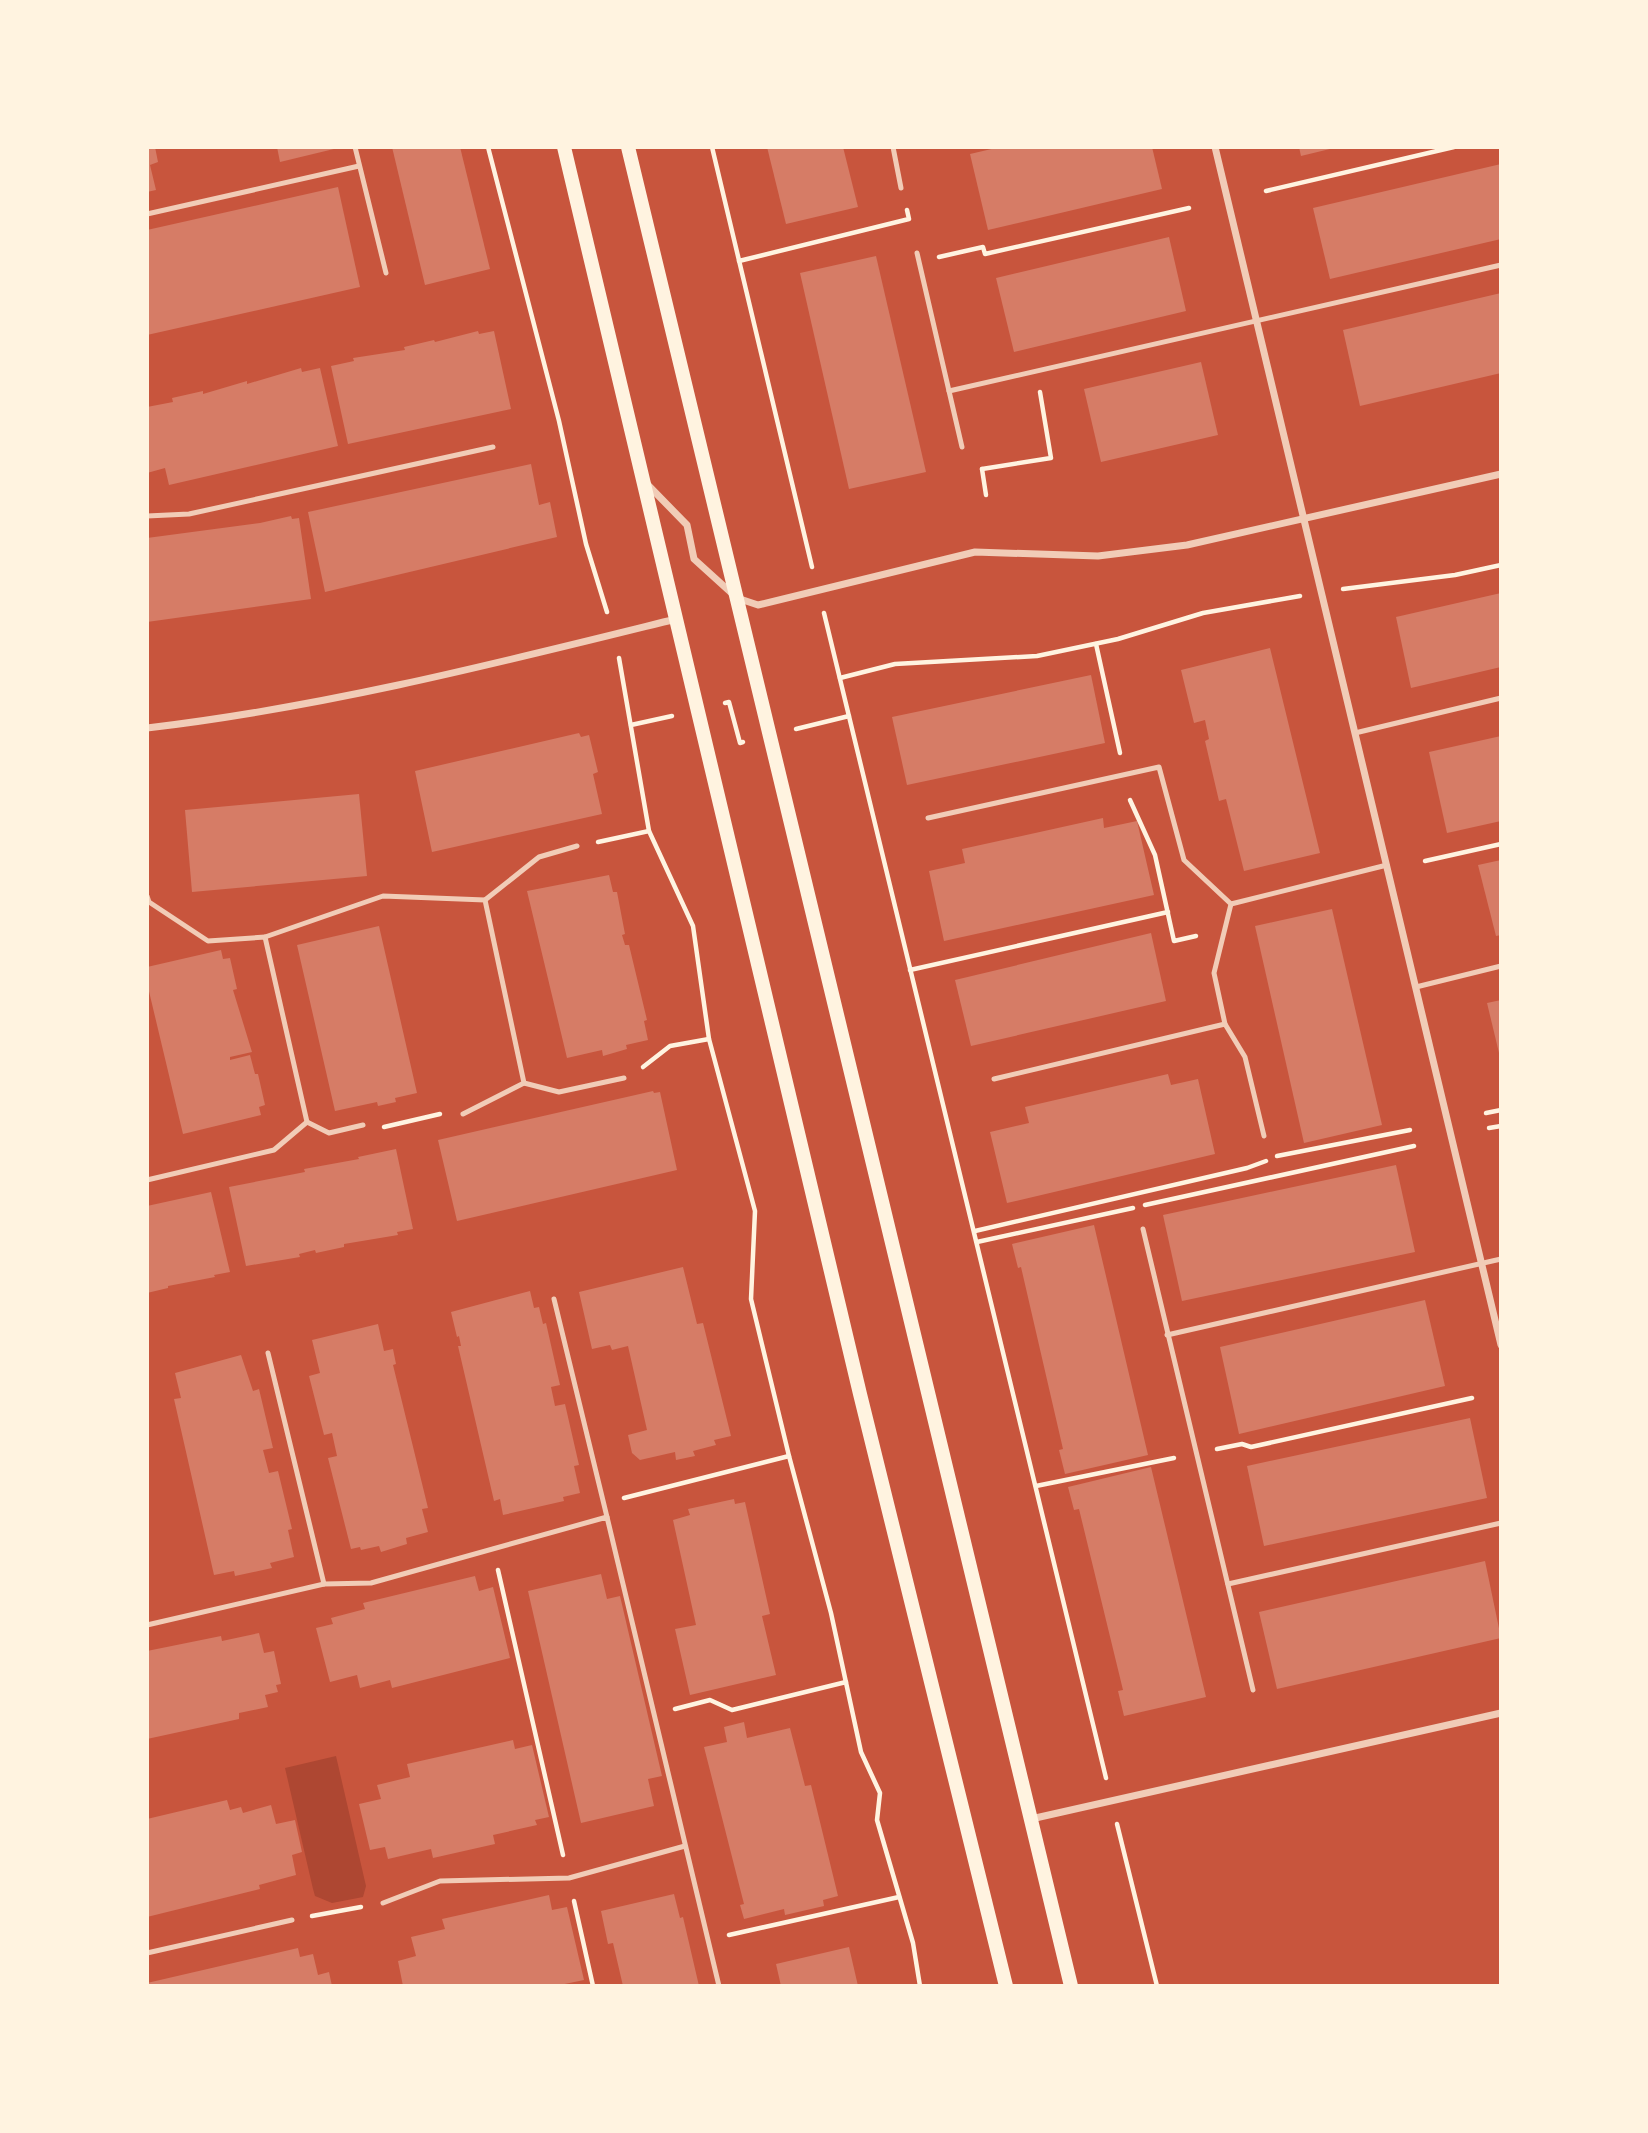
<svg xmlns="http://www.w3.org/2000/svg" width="1648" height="2133" font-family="'Times New Roman',serif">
<rect width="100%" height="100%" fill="#c8553d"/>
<path fill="#ae4732" d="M336 1756 366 1886 363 1897 332 1903 315 1896 313 1889 285 1768Z"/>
<g fill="#d67c66">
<path d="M147 147H155L158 162 150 165 156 190 147 192Z"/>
<path d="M277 147H338V148L280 162Z"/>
<path d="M392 147H460L490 269 425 285Z"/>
<path d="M767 147H843L858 207 786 224Z"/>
<path d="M1000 147H1152L1162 189 988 230 970 154Z"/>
<path d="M1299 147H1334V148L1301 156Z"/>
<path d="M1501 164V239L1330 279 1313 208Z"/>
<path d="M338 187 360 287 147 335V230Z"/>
<path d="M1169 237 1186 311 1014 352 996 278Z"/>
<path d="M876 256 926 472 849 489 800 273Z"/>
<path d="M1501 293V373L1360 406 1343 330Z"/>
<path d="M478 331 479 334 494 331 511 409 348 444 331 366 354 361 353 358 405 350 404 347 434 340 435 342Z"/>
<path d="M1201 362 1218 435 1101 462 1084 389Z"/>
<path d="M301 368 302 372 320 368 338 446 169 485 165 468 147 473V407L173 402 172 398 203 391V394L247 381V384Z"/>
<path d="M531 464 539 505 550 502 557 537 325 592 308 512Z"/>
<path d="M291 516 292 519 299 518 311 599 147 622V538L260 523Z"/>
<path d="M1501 593V667L1411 688 1396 617Z"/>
<path d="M1270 648 1320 853 1244 871 1226 799 1219 801 1205 741 1209 739 1205 720 1194 723 1181 670Z"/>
<path d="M1091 675 1105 743 907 785 892 717Z"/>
<path d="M579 733 581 737 589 735 598 772 593 774 602 814 432 852 415 771Z"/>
<path d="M1501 736V821L1447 833 1429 752Z"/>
<path d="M359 794 367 876 192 892 185 810Z"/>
<path d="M1103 818 1104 828 1137 821 1154 895 944 941 929 871 965 863 962 849Z"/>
<path d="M1501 860V935L1496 936 1478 865Z"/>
<path d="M609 875 613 892H617L625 934 622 935 625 945H629L647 1020 644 1021 648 1040 626 1045 627 1049 603 1056 602 1050 567 1058 527 891Z"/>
<path d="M1332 909 1382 1125 1304 1143 1255 926Z"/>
<path d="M379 926 417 1093 395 1098 396 1102 378 1106 377 1102 335 1111 297 945Z"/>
<path d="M1151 933 1166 1001 971 1046 955 980Z"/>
<path d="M221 950 223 959 230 958 237 989 233 990 252 1052 230 1057V1060L250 1055 255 1074H258L265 1105 259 1107 261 1115 183 1134 147 983V967Z"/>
<path d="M1501 1000V1057H1500L1487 1003Z"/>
<path d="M1168 1074 1171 1085 1198 1079 1215 1154 1007 1203 990 1132 1029 1123 1025 1107Z"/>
<path d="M653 1091 654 1093 660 1092 677 1170 457 1221 438 1140Z"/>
<path d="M396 1149 413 1229 397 1232 398 1235 344 1244V1247L316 1253 315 1250 299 1254 300 1257 246 1266 229 1187 305 1172 304 1169 359 1159 358 1157Z"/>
<path d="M1396 1165 1415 1252 1182 1301 1163 1215Z"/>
<path d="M211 1192 230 1272 214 1275 215 1277 168 1286V1288L147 1293V1206Z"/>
<path d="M1094 1225 1148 1455 1065 1474 1059 1450 1063 1449 1021 1267 1018 1268 1012 1244Z"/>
<path d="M683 1267 697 1324 703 1323 731 1436 714 1440 716 1445 693 1451 695 1456 676 1460 675 1452 640 1460 632 1453 628 1435 647 1430 628 1346 612 1350 610 1345 592 1349 579 1292Z"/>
<path d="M530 1291 534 1308 539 1307 543 1324 546 1323 560 1385 551 1387 555 1406 565 1404 579 1465 574 1466 580 1493 563 1497 564 1501 503 1515 500 1499 494 1501 458 1346H461L459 1336 457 1337 451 1312Z"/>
<path d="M1425 1300 1445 1386 1239 1434 1220 1347Z"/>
<path d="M378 1324 384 1351 393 1349 396 1364 393 1365 428 1508 422 1509 428 1532 406 1538 407 1544 381 1552 379 1546 361 1550 360 1547 351 1549 328 1458 337 1456 332 1433 324 1435 309 1376 320 1373 312 1340Z"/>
<path d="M241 1355 253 1391 259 1389 273 1448 263 1450 269 1473 278 1471 292 1529 288 1530 294 1557 270 1563 272 1568 235 1576 234 1571 214 1575 174 1399 181 1398 175 1373Z"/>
<path d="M1470 1418 1487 1498 1264 1546 1247 1466Z"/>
<path d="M1151 1467 1206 1697 1124 1716 1118 1691 1123 1690 1079 1509 1074 1510 1068 1487Z"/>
<path d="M734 1499 735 1504 745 1502 770 1614 762 1616 776 1675 690 1695 675 1629 696 1625 673 1520 690 1515 688 1509Z"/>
<path d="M1485 1561 1501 1638 1277 1689 1259 1612Z"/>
<path d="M601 1574 607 1599 620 1596 662 1776 648 1779 654 1806 581 1823 528 1591Z"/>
<path d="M475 1576 479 1591 493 1587 510 1658 392 1688 390 1680 360 1688 357 1675 330 1682 316 1628 333 1624 331 1618 365 1609 363 1603Z"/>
<path d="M259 1633 264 1653 274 1651 281 1684 276 1685 278 1692 265 1695 268 1707 239 1713V1719L147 1739V1651L221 1636 222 1641Z"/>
<path d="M744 1722 747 1738 790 1728 805 1786 811 1785 838 1896 823 1900 824 1906 785 1915 784 1909 744 1919 740 1905 744 1904 704 1747 727 1742 724 1727Z"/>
<path d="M513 1740 515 1749 532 1745 549 1817 535 1820 537 1825 493 1835 495 1844 433 1858 431 1849 388 1859 385 1847 370 1850 359 1804 381 1799 377 1785 410 1777 407 1764Z"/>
<path d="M227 1800 230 1810 241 1807 243 1813 271 1805 276 1824 295 1820 302 1852 292 1855 296 1875 259 1885 260 1889 147 1917V1819Z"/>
<path d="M674 1894 680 1918 683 1917 699 1986H623L613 1943 608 1944 601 1911Z"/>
<path d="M549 1895 552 1910 567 1907 584 1980 555 1986H403L398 1961 416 1956 411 1937 445 1929 442 1919Z"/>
<path d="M849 1947 858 1986H781L776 1964Z"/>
<path d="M298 1948 300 1957 313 1954 318 1975 329 1972 332 1986H147V1983Z"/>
</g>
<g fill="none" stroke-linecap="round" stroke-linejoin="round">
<g stroke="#fff3e0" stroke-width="4.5">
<path d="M488 147 559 421 586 544 607 612"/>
<path d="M712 147 812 567"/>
<path d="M1266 191 1454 147"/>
<path d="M939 257 983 247 985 254 1189 208"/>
<path d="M739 261 909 219 907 210"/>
<path d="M982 469 1051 458 1040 392"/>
<path d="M982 469 986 495"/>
<path d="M1343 589 1455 575 1501 565"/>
<path d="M824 613 1106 1778"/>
<path d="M1096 644 1120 753"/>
<path d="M619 658 649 831 693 926 709 1039 755 1211 751 1299 789 1456 831 1613 861 1752 880 1793 877 1820 913 1943 920 1986"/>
<path d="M840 678 895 664 1037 656 1118 639 1203 613 1300 596"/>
<path d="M725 703 729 702 740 743 743 742"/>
<path d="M631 725 672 716"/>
<path d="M796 729 849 716"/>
<path d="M1130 800 1155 855 1174 941 1196 936"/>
<path d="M598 842 649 831"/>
<path d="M1425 861 1501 844"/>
<path d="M910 970 1168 912"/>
<path d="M643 1067 670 1046 709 1039"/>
<path d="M1486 1113 1501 1110"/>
<path d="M384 1127 440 1114"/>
<path d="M1489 1128 1501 1126"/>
<path d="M1277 1156 1410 1130"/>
<path d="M1145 1205 1414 1146"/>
<path d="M975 1231 1247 1168 1266 1161"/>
<path d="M977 1242 1133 1208"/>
<path d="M1217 1449 1242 1444 1251 1447 1472 1398"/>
<path d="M1036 1486 1174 1458"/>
<path d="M624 1498 789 1456"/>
<path d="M498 1570 563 1855"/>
<path d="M675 1709 710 1700 732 1710 846 1682"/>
<path d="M1117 1824 1157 1986"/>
<path d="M574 1901 593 1986"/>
<path d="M312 1916 361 1907"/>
<path d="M729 1935 899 1897"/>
</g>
<g stroke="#f1ccb7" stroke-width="5">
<path d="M355 147 386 273"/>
<path d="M893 147 901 188"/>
<path d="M147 214 359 166"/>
<path d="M917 253 962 447"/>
<path d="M949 391 1501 265"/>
<path d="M147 516 189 514 493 447"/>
<path d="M1355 733 1501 698"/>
<path d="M928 818 1159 767 1184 860 1231 904 1214 973 1225 1024 1245 1057 1264 1136"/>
<path d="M147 896 149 902 208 941 265 937 307 1122 274 1150 147 1180"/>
<path d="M485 900 539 857 577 846"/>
<path d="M1231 904 1387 865"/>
<path d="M265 937 383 896 485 900 524 1083 463 1114"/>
<path d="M1416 987 1501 966"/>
<path d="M994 1079 1225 1024"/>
<path d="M524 1083 559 1092 624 1078"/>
<path d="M307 1122 329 1133 363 1125"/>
<path d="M1143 1229 1253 1690"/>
<path d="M554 1299 607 1517"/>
<path d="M1167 1335 1501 1259"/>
<path d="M268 1353 324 1584"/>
<path d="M1228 1584 1501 1523"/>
<path d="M147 1625 324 1584 371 1583 607 1517 719 1986"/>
<path d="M383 1903 440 1881 569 1878 685 1846"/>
<path d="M147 1953 292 1920"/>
</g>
<g stroke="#f1ccb7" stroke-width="7">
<path d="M1215 147 1501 1345"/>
<path d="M647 484 687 525 694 559 737 598 758 605 975 552 1098 556 1187 545 1501 474"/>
<path d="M147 728C326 707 502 662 676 619"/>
<path d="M1031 1819 1501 1713"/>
</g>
<g stroke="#fff3e0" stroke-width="14">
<path d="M564 147 860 1394 1006 1986"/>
<path d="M628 147 1071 1986"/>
</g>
</g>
<rect width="1648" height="2133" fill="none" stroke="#fff3e0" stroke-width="298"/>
</svg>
